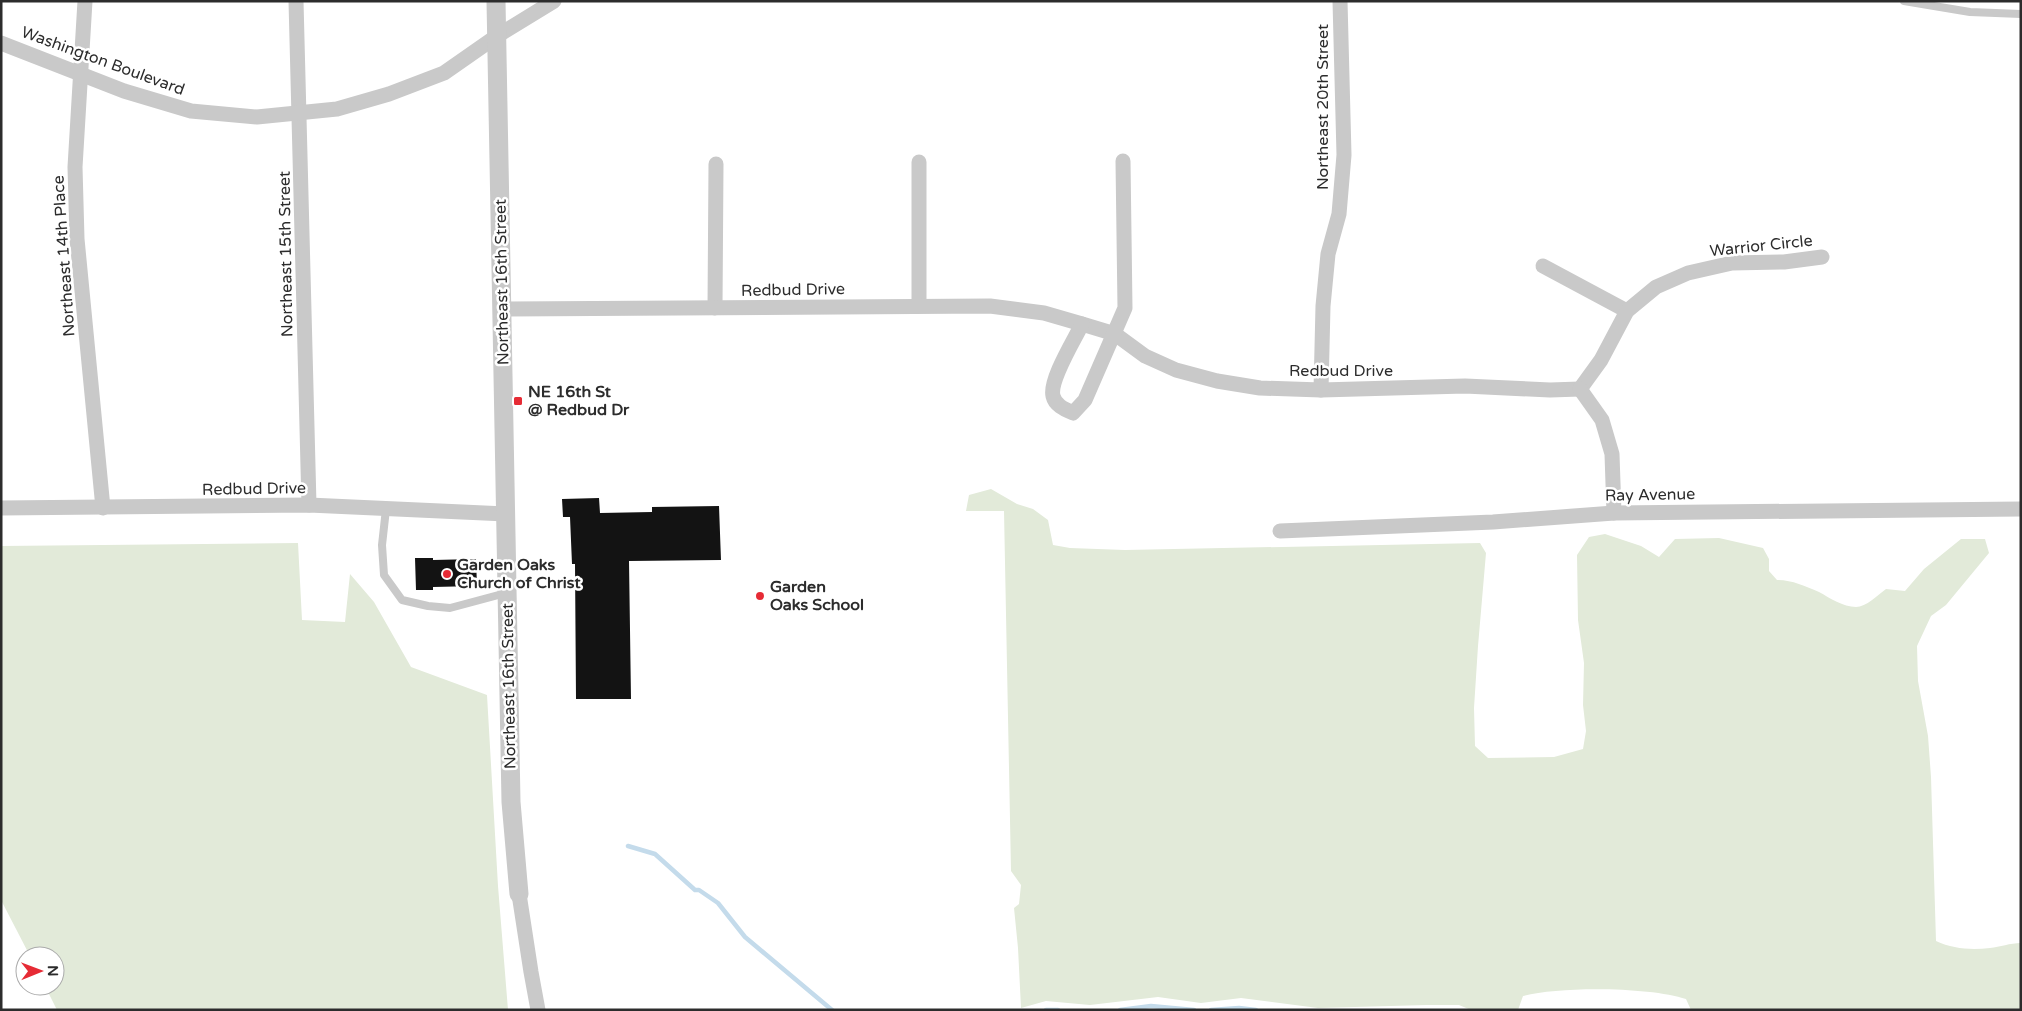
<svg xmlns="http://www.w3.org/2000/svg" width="2022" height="1011" font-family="'Varela Round',sans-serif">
<rect width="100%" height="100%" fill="#fff"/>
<g fill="#e2ead9">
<path d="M991 489 1017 504 1033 509 1048 520 1053 545 1070 548 1125 550 1480 543 1486 553 1478 646 1474 708 1475 746 1488 758 1554 757 1583 749 1586 731 1583 705 1584 663 1578 620 1577 555 1589 537 1605 534 1641 546 1659 557 1675 539 1719 538 1763 548 1769 559V571L1777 580C1792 580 1805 586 1819 592 1830 598 1843 607 1856 607 1866 607 1878 595 1886 589L1905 591 1924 569 1961 539H1985L1989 553 1946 605 1931 616 1917 646 1918 681 1928 736 1931 777 1936 941C1953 949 1971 950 1990 948 2000 947 2010 943 2021 943V1010H1691L1686 999C1651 987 1559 986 1523 996L1518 1010H1471L1459 1005H1427L1318 1008 1241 998 1201 1003 1158 997 1090 1005 1046 1001 1021 1008 1018 948 1014 908 1019 904 1021 885 1011 871 1004 511H966L969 495Z"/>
<path d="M298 543 302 620 345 622 350 574 374 602 411 667 487 695 498 886 508 1010H57L45 986H55V956H30L1 900V546Z"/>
</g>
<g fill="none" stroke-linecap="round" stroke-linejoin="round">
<g stroke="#c4dbeb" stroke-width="4.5">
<path d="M628 846 655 854 695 890H699L718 903 745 937 832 1010"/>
<path d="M1046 1010H1058"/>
<path d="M1120 1010 1151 1006 1194 1010"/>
<path d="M1211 1010 1239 1008 1256 1010"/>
</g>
</g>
<g fill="#131313">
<path d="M599 498 600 513 652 512V507L719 506 721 560 629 561 631 699H576L575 564H572L570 517H563L562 499Z"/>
<path d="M415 558H433V560L476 559 477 586 433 587V590H416Z"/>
</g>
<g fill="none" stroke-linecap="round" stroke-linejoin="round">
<g stroke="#c9c9c9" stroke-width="8">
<path d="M1904 1 1970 12 2021 14"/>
<path d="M386 509 382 545 384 575 402 600 428 606 450 608 506 593"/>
</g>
<g stroke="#c9c9c9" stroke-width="15">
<path d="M85 1 75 167 77 239 103 508"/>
<path d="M296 1 309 505"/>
<path d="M1 43 124 91 191 111 257 117 337 109 389 94 444 73 497 36 554 1"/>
<path d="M1543 266 1627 311"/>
<path d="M919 306V162"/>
<path d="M715 308 716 164"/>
<path d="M502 309 990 306 1044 313 1082 324 1115 334 1145 356 1176 370 1217 381 1260 388 1321 390 1465 386 1550 390 1580 389"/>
<path d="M1082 324C1075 339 1049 380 1053 396 1055 405 1064 409 1073 413L1085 400 1125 308 1123 161"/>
<path d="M1580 389 1601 360 1627 311 1656 287 1688 273 1732 263 1784 262 1822 257"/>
<path d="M1580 389 1602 420 1612 454 1614 513"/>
<path d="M1321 390 1323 306 1328 254 1339 214 1344 155 1340 1"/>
<path d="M1 508 309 505 506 514"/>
<path d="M1280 531 1493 522 1614 513 2021 509"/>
<path d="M519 894 531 972 538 1010"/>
</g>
<path stroke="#c9c9c9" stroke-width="19" d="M496 1 511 802 519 894"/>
</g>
<g fill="#e62b35" stroke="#fff" stroke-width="2">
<rect x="513" y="396" width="10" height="10" rx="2.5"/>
<circle cx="447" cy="574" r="5"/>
<circle cx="760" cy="596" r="5"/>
</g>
<g text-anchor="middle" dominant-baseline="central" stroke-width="5" stroke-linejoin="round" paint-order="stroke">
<g font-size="16" fill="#2c2c2c" stroke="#fff">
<text transform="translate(103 61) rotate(20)">Washington Boulevard</text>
<text transform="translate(1323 107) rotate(-90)">Northeast 20th Street</text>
<text transform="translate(1761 246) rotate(-6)">Warrior Circle</text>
<text transform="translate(286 254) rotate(-91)">Northeast 15th Street</text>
<text transform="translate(64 256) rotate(-94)">Northeast 14th Place</text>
<text transform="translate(502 282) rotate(-91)">Northeast 16th Street</text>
<text transform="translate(793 290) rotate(-1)">Redbud Drive</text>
<text x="1341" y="371">Redbud Drive</text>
<text transform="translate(254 489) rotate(-1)">Redbud Drive</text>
<text transform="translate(1650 495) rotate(-1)">Ray Avenue</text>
<text transform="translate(509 686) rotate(-91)">Northeast 16th Street</text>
</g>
<g font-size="16" font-weight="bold" fill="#2c2c2c" stroke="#fff" text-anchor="start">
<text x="528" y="392">NE 16th St<tspan x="528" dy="18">@ Redbud Dr</tspan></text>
<text x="457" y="565">Garden Oaks<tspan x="457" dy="18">Church of Christ</tspan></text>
<text x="770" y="587">Garden<tspan x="770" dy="18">Oaks School</tspan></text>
</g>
</g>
<rect width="2022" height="1011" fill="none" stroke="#2c2c2c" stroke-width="5"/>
<g transform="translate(40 971) rotate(89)"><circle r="24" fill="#ffffff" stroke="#ababab"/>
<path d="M0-4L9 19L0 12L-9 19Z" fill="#e62b35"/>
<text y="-8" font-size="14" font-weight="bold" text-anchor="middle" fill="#2c2c2c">N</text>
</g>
</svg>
